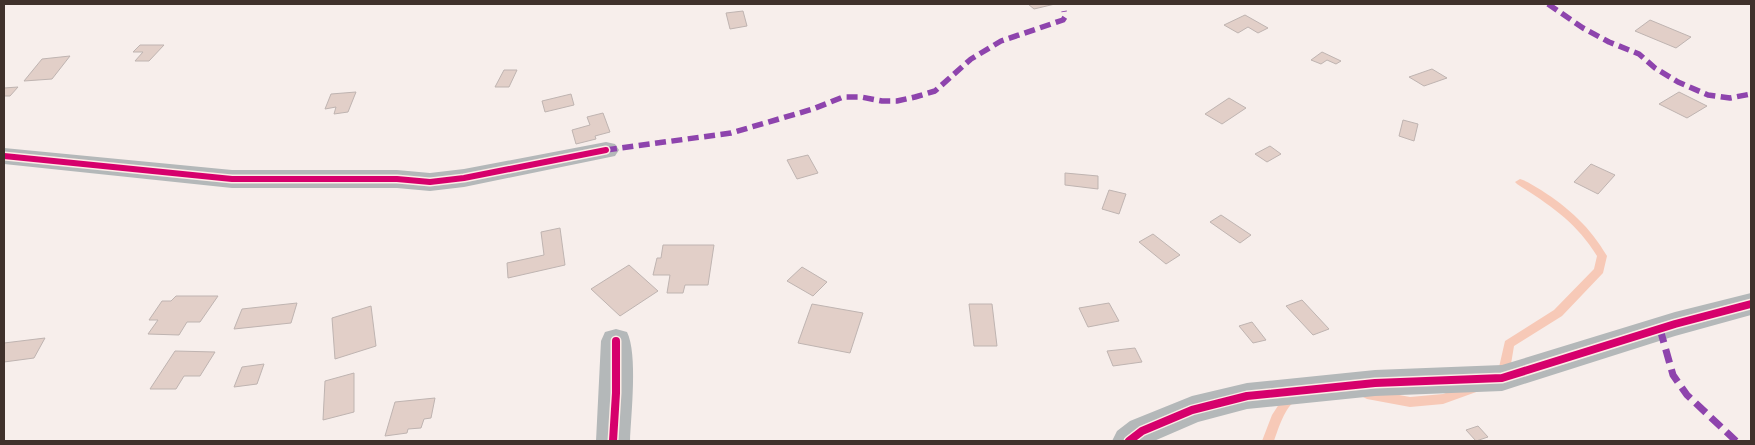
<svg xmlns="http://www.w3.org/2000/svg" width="1755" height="445" font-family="'Titillium Web',sans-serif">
<rect width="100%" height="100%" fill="#f7eeeb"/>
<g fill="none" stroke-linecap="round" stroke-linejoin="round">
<g fill="#f7c9b7" fill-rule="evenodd">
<path d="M1520 179C1527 181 1534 186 1541 190 1569 208 1590 227 1607 256L1603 273 1562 316 1514 346 1509 376 1507 379 1503 381 1499 379 1497 376 1505 341 1554 310 1594 269 1597 256C1576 222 1550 205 1517 184L1515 182Z"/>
<path d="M1475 383 1479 385 1481 388 1479 391 1443 404 1410 407 1367 399 1363 397 1361 394 1363 391 1367 389 1410 397 1443 394Z"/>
<path d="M1292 393 1296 395 1298 398 1296 401C1285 406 1278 430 1274 441H1262L1272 415 1285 395Z"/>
</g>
</g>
<g fill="#e2cfc8" stroke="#bfb4b1">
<path d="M1028 4H1055L1034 9Z"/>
<path d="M743 11 747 26 730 29 726 13Z"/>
<path d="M1245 15 1268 28 1258 33 1248 27 1238 33 1224 25Z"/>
<path d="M1650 20 1691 37 1676 48 1635 31Z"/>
<path d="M140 45H164L149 61H135L143 52H133Z"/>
<path d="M1322 52 1341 61 1336 64 1327 60 1321 64 1311 60Z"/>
<path d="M70 56 52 79 24 81 42 59Z"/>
<path d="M1432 69 1447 78 1424 86 1409 77Z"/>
<path d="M504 70H517L509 87H495Z"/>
<path d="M18 87 10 96H4V88Z"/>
<path d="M356 92 348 112 334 114 336 107 325 109 331 94Z"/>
<path d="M1679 92 1707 106 1687 118 1659 104Z"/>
<path d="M571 94 574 105 545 112 542 101Z"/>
<path d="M1229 98 1246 108 1222 124 1205 114Z"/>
<path d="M603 113 610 132 595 136 596 139 576 144 572 130 590 125 587 117Z"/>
<path d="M1403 120 1418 124 1414 141 1399 136Z"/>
<path d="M1270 146 1281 154 1267 162 1255 154Z"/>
<path d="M808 155 818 173 797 179 787 160Z"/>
<path d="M1591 164 1615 175 1598 194 1574 182Z"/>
<path d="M1065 173 1098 176V189L1065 185Z"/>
<path d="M1109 190 1126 194 1119 214 1102 209Z"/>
<path d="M1221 215 1251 235 1240 243 1210 222Z"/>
<path d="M560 228 565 265 508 278 507 263 544 255 541 232Z"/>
<path d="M1153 234 1180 255 1166 264 1139 242Z"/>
<path d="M663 245H714L708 285H685L683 293H667L670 275H653L657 258H661Z"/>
<path d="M629 265 658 291 620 316 591 289Z"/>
<path d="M802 267 827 282 813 296 787 281Z"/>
<path d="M176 296H218L200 322H187L179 335 148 334 158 320H149L162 301H171Z"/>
<path d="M1302 300 1329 329 1313 335 1286 306Z"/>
<path d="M297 303 291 323 234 329 242 309Z"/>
<path d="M1109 303 1119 321 1088 327 1079 308Z"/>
<path d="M812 304 863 313 850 353 798 343Z"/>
<path d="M969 304H992L997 346H974Z"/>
<path d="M371 306 376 346 335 359 332 318Z"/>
<path d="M1252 322 1266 340 1253 343 1239 326Z"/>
<path d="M45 338 34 358 4 362V343Z"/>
<path d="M1135 348 1142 362 1113 366 1107 351Z"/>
<path d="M175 351 215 352 200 376H184L176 389H150Z"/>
<path d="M264 364 257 384 234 387 242 367Z"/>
<path d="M354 373V412L323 420 325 381Z"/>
<path d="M435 398 431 418 424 419 421 428 408 429 407 433 385 436 395 402Z"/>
<path d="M1478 426 1488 437 1476 441 1466 430Z"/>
</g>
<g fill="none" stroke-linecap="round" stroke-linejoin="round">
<g fill="#b4b8b9" fill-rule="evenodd">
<path d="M606 142 615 144 619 150 615 156 464 187 430 191 397 188H232L4 164V148L232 170H397L430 173 464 169Z"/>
<path d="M1751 293V315L1675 336 1502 391 1375 396 1247 409 1198 422 1154 441H1112L1117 431 1130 421 1192 396 1247 383 1375 370 1502 365 1675 312Z"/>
<path d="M616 329 627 332C638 354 631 415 630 441H596L601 341 605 332Z"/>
</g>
<g stroke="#8e44ad" stroke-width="5.5" stroke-dasharray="11 5.5" stroke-linecap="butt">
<path d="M1548 4 1583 28 1609 42 1639 54 1655 68 1678 82 1708 95 1730 98 1751 94"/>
<path d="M606 150 731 133 813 109 843 97H861L882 101H897L915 97 935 91 971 59 1001 41 1063 20 1065 17 1064 11"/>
</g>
<path stroke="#8e44ad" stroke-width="7" stroke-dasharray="14 7" stroke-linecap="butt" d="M1660 329 1673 375 1687 395 1736 441"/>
<g stroke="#fcece6" stroke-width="9">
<path id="cycleway-far1" d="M4 156 232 179H397L430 182 464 178 606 150"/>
</g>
<g stroke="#fcece6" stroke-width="11">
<g id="cycleway">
<path d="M613 441 616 393V341"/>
<path d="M1129 441 1142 431 1192 410 1247 396 1375 383 1502 378 1675 324 1751 304"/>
</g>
</g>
<use href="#cycleway-far1" stroke="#d6006c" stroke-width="6"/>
<use href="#cycleway" stroke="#d6006c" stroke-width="8"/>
</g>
<rect width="1755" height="445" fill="none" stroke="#40312b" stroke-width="10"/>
</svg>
